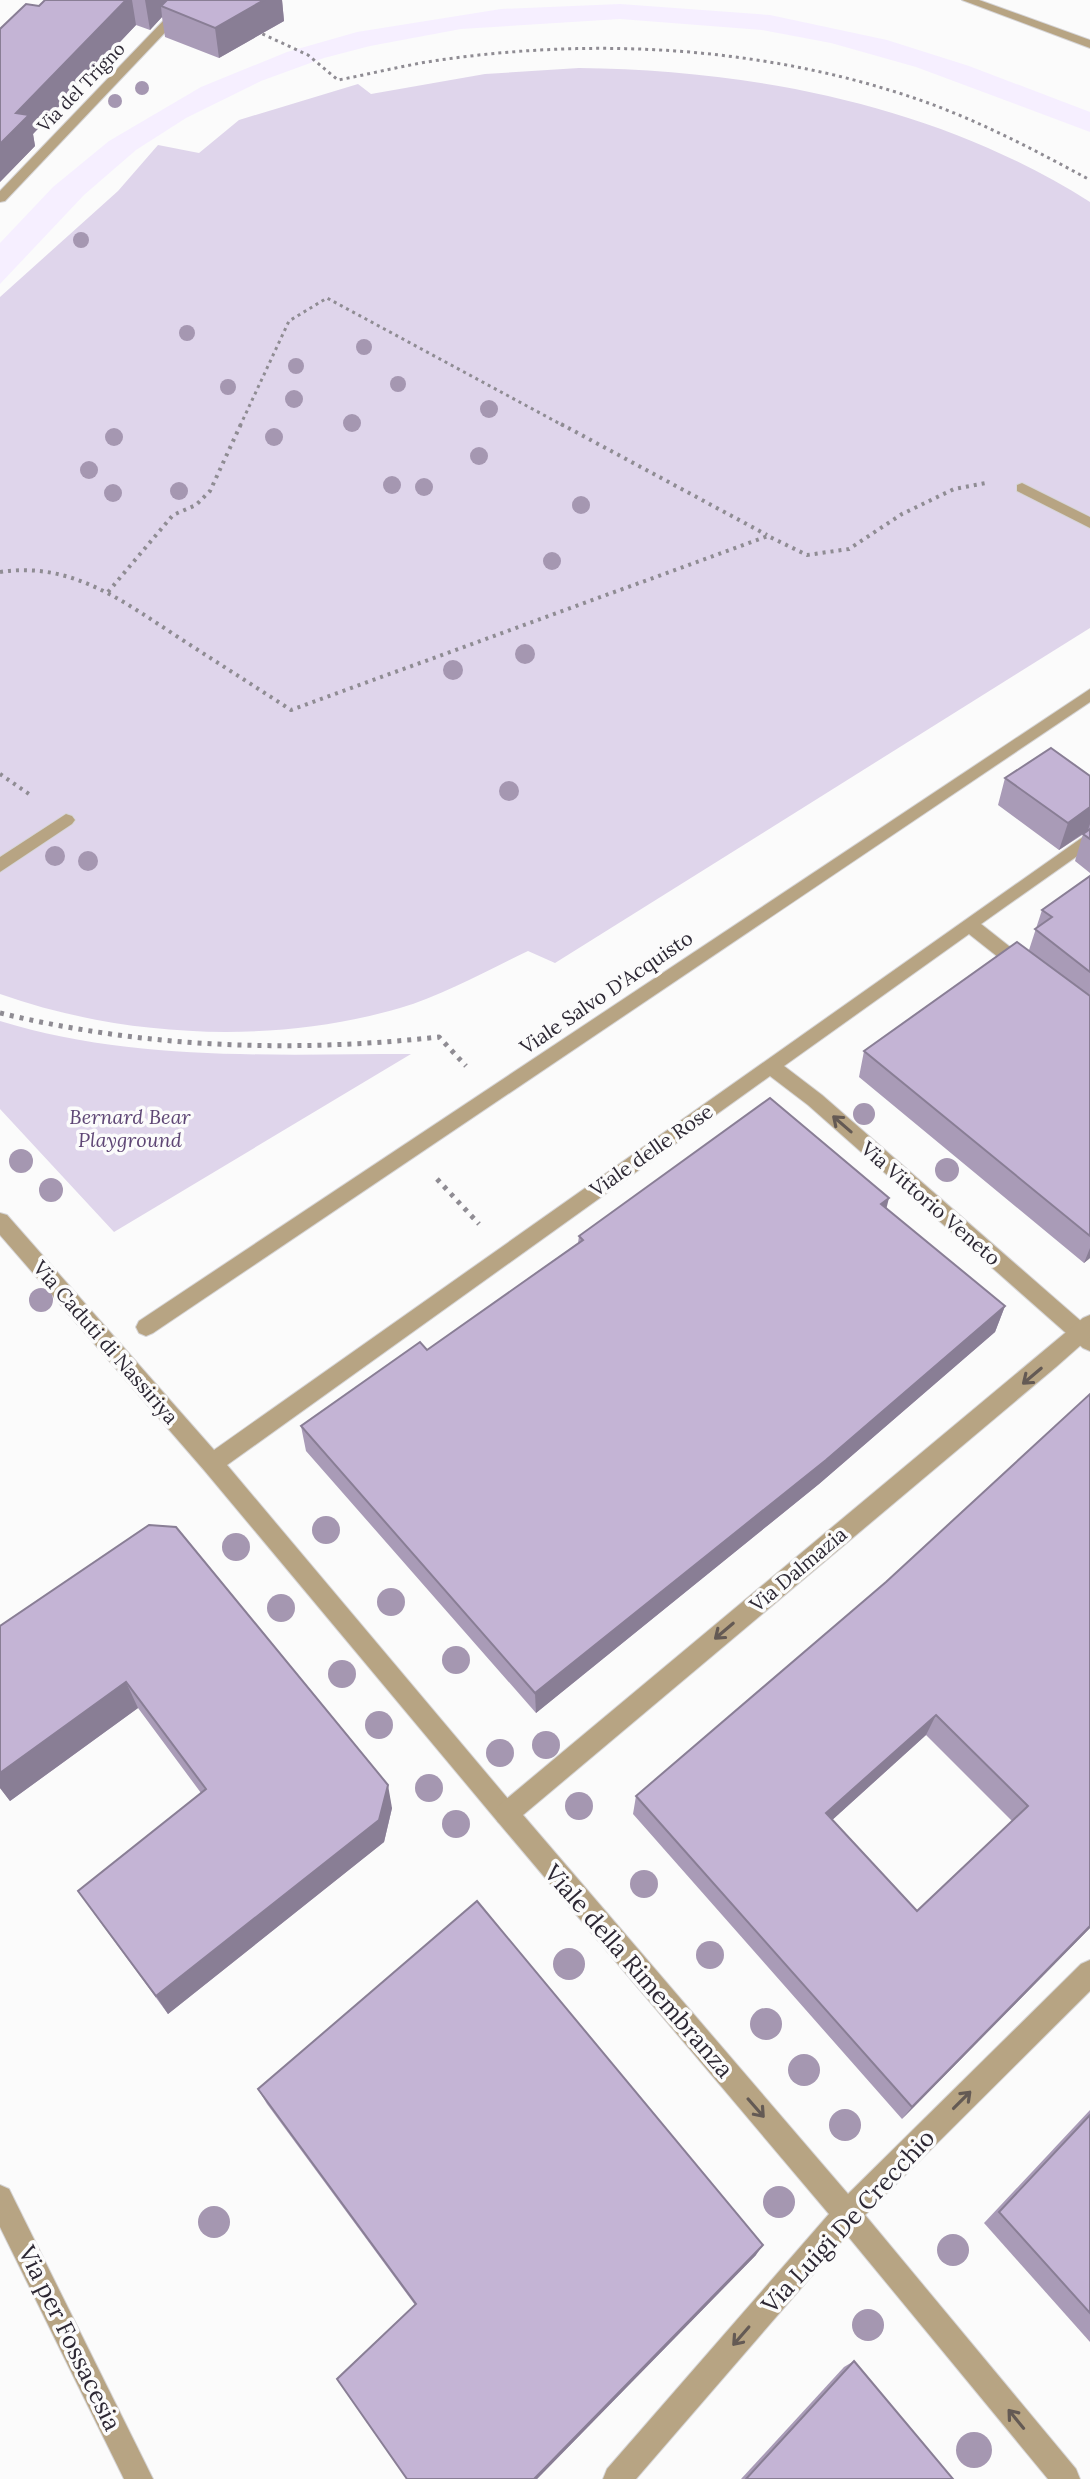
<svg xmlns="http://www.w3.org/2000/svg" width="1090" height="2479" font-family="Lora,serif">
<rect width="100%" height="100%" fill="#fbfbfb"/>
<path fill="#f6efff" d="M620 4 770 15 887 40 969 66 1090 112V132L916 67 831 43 762 30 620 19 461 29 370 46 324 58 261 81 186 118 136 150 84 195 0 284V243L53 187 109 141 201 87 287 52 357 32 501 9Z"/>
<g fill="#dfd5eb">
<path d="M579 68C755 70 939 106 1090 202V628L555 963 528 951C488 970 442 996 400 1008 274 1045 124 1038 0 994V297L118 191 158 145 199 153 239 120 358 84 371 94 485 74Z"/>
<path d="M0 1021C132 1062 274 1054 411 1054L114 1232 0 1109Z"/>
</g>
<g fill="none" stroke-linecap="round" stroke-linejoin="round">
<g stroke="#d6d5d7" stroke-width="2">
<path id="service" d="M66 814 72 816 75 820 72 824 0 872V857Z"/>
</g>
<g stroke="#d6d5d7" stroke-width="2">
<g id="pedestrian">
<path d="M1022 483 1090 517V528L1017 491V485Z"/>
<path d="M1090 689V702L153 1333 146 1336 139 1333 136 1327 139 1321Z"/>
</g>
</g>
<g stroke="#d6d5d7" stroke-width="2">
<g id="minor">
<path d="M170 0 186 2 174 23 5 201 0 202V191L165 19 174 3Z"/>
<path d="M1090 832V847L981 924 1029 962 1032 967 1029 972H1017L969 934 784 1066 822 1095 1090 1329V1351L1083 1348 808 1105 770 1076 227 1465 514 1806 518 1814 514 1822 506 1826 498 1822 204 1470 0 1235V1213L7 1215 214 1450Z"/>
</g>
</g>
<g stroke="#d6d5d7" stroke-width="2">
<g id="tertiary">
<path d="M962 0H979L1090 40V48Z"/>
<path d="M1090 1315V1337L1056 1367 523 1815 848 2194 1081 1964 1090 1960V1991L865 2215 1076 2469 1080 2479H1048L847 2235 636 2479H603L607 2469 829 2214 498 1822 494 1814 498 1806 1083 1318Z"/>
<path d="M0 2185 9 2189 153 2479H124L0 2227Z"/>
</g>
</g>
<g stroke="#8f8c93" stroke-width="3" stroke-dasharray="3 4" stroke-linecap="butt">
<path d="M256 31 308 55 338 80C370 74 401 66 433 61 592 37 761 46 914 98 976 119 1033 149 1090 180"/>
<path d="M240 426 289 321 327 298 564 426"/>
</g>
<g stroke="#8f8c93" stroke-width="4" stroke-dasharray="3 5" stroke-linecap="butt">
<path d="M561 424 767 535"/>
<path d="M0 572C72 561 124 602 181 639 218 663 254 686 291 710L768 536 807 555 849 549 902 514 954 489 986 483"/>
<path d="M108 592 173 515 196 505 210 491 241 424"/>
<path d="M0 774 32 796"/>
</g>
<g stroke="#8f8c93" stroke-width="5" stroke-dasharray="4 6" stroke-linecap="butt">
<path d="M0 1013C146 1048 290 1053 439 1037L466 1066"/>
<path d="M437 1179 479 1224"/>
</g>
<use href="#service" fill="#b7a483" fill-rule="evenodd"/>
<use href="#pedestrian" fill="#b7a483" fill-rule="evenodd"/>
<use href="#minor" fill="#b7a483" fill-rule="evenodd"/>
<use href="#tertiary" fill="#b7a483" fill-rule="evenodd"/>
</g>
<g fill="#a597b1">
<circle cx="142" cy="88" r="7"/>
<circle cx="115" cy="101" r="7"/>
<circle cx="81" cy="240" r="8"/>
<circle cx="187" cy="333" r="8"/>
<circle cx="364" cy="347" r="8"/>
<circle cx="296" cy="366" r="8"/>
<circle cx="398" cy="384" r="8"/>
<circle cx="228" cy="387" r="8"/>
<circle cx="294" cy="399" r="9"/>
<circle cx="489" cy="409" r="9"/>
<circle cx="352" cy="423" r="9"/>
<circle cx="114" cy="437" r="9"/>
<circle cx="274" cy="437" r="9"/>
<circle cx="479" cy="456" r="9"/>
<circle cx="89" cy="470" r="9"/>
<circle cx="392" cy="485" r="9"/>
<circle cx="424" cy="487" r="9"/>
<circle cx="179" cy="491" r="9"/>
<circle cx="113" cy="493" r="9"/>
<circle cx="581" cy="505" r="9"/>
<circle cx="552" cy="561" r="9"/>
<circle cx="525" cy="654" r="10"/>
<circle cx="453" cy="670" r="10"/>
<circle cx="509" cy="791" r="10"/>
<circle cx="55" cy="856" r="10"/>
<circle cx="88" cy="861" r="10"/>
<circle cx="864" cy="1114" r="11"/>
<circle cx="21" cy="1161" r="12"/>
<circle cx="947" cy="1170" r="12"/>
<circle cx="51" cy="1190" r="12"/>
<circle cx="41" cy="1300" r="12"/>
<circle cx="326" cy="1530" r="14"/>
<circle cx="236" cy="1547" r="14"/>
<circle cx="391" cy="1602" r="14"/>
<circle cx="281" cy="1608" r="14"/>
<circle cx="456" cy="1660" r="14"/>
<circle cx="342" cy="1674" r="14"/>
<circle cx="379" cy="1725" r="14"/>
<circle cx="546" cy="1745" r="14"/>
<circle cx="500" cy="1753" r="14"/>
<circle cx="429" cy="1788" r="14"/>
<circle cx="579" cy="1806" r="14"/>
<circle cx="456" cy="1824" r="14"/>
<circle cx="644" cy="1884" r="14"/>
<circle cx="710" cy="1955" r="14"/>
<circle cx="569" cy="1964" r="16"/>
<circle cx="766" cy="2024" r="16"/>
<circle cx="804" cy="2070" r="16"/>
<circle cx="845" cy="2125" r="16"/>
<circle cx="779" cy="2202" r="16"/>
<circle cx="214" cy="2222" r="16"/>
<circle cx="953" cy="2250" r="16"/>
<circle cx="868" cy="2325" r="16"/>
<circle cx="974" cy="2450" r="18"/>
</g>
<g fill="#a99bb7" fill-rule="evenodd">
<path d="M45 0H282L284 21 219 58 165 37 162 17 150 30 136 25 33 134 35 146 0 182 39 6Z"/>
<path d="M1090 776V873L1075 861 1083 834 1090 830 1059 850 998 805 1005 778Z"/>
<path d="M1090 876V1258L1084 1263 859 1077 864 1051 1029 950 1042 910Z"/>
<path d="M886 1209 1005 1306 995 1332 819 1484 536 1713 306 1451 301 1426 427 1350 578 1243 579 1236Z"/>
<path d="M1090 1394V1928L902 2119 633 1814 636 1796 886 1582ZM926 1735 1012 1821 917 1911 832 1820Z"/>
<path d="M0 1626 392 1808 384 1842 168 2014 93 1912 201 1793 138 1708 10 1801 0 1788Z"/>
<path d="M258 2089 756 2255 537 2479H407L415 2305 267 2104Z"/>
<path d="M1090 2110V2342L984 2223Z"/>
<path d="M854 2361 953 2479H741L844 2367Z"/>
</g>
<g fill="#897e95">
<path d="M126 0H132L136 25 33 134 35 146 0 182V144L16 113Z"/>
<path d="M145 0H170L161 6 162 17 150 30Z"/>
<path d="M264 0H282L284 21 219 58 215 28Z"/>
<path d="M1090 807V824L1088 830 1059 850 1068 823Z"/>
<path d="M889 1198 882 1226 881 1204Z"/>
<path d="M1090 1248V1258L1084 1263Z"/>
<path d="M1005 1306 995 1332 819 1484 536 1713 535 1693Z"/>
<path d="M126 1682 138 1708 10 1801 0 1788V1773Z"/>
<path d="M936 1715 926 1735 819 1832 826 1813Z"/>
<path d="M388 1785 392 1808 384 1842 168 2014 156 1996Z"/>
<path d="M1090 1926V1928L902 2119 912 2107Z"/>
<path d="M763 2245 756 2255 537 2479H534Z"/>
</g>
<g fill="#c4b4d5" stroke="#897e95" stroke-width="2" fill-rule="evenodd">
<path d="M45 0H126L16 113 29 115 0 144V29L26 4 39 6Z"/>
<path d="M167 0H264L215 28 161 6Z"/>
<path d="M1051 748 1090 776V807L1068 823 1005 778Z"/>
<path d="M1090 829V839L1083 834Z"/>
<path d="M1090 876V972L1035 929 1052 917 1042 910Z"/>
<path d="M1017 942 1090 996V1236L864 1051Z"/>
<path d="M770 1098 889 1198 881 1204 1005 1306 826 1460 535 1693 301 1426 420 1342 427 1350 583 1240 579 1236Z"/>
<path d="M1090 1394V1926L912 2107 636 1796 886 1582ZM936 1715 1028 1806 917 1911 826 1813Z"/>
<path d="M149 1525 176 1527 388 1785 379 1820 156 1996 78 1891 206 1789 126 1682 0 1773V1626Z"/>
<path d="M477 1901 763 2245 534 2479H407L337 2379 416 2304 258 2089Z"/>
<path d="M1090 2115V2313L999 2212Z"/>
<path d="M854 2361 953 2479H746Z"/>
</g>
<defs><path id="oneway-shaft" d="M-6 0H5M1.5-3L5.5 0L1.5 3" fill="none" stroke-width="1.6" stroke-linecap="round" stroke-linejoin="round" transform="scale(2)"/></defs>
<g stroke="#645a54">
<use href="#oneway-shaft" transform="translate(842 1124) rotate(-139)"/>
<use href="#oneway-shaft" transform="translate(1032 1376) rotate(140)"/>
<use href="#oneway-shaft" transform="translate(724 1631) rotate(140)"/>
<use href="#oneway-shaft" transform="translate(962 2100) rotate(-45)"/>
<use href="#oneway-shaft" transform="translate(756 2108) rotate(49)"/>
<use href="#oneway-shaft" transform="translate(741 2336) rotate(131)"/>
<use href="#oneway-shaft" transform="translate(1016 2419) rotate(-129)"/>
</g>
<g text-anchor="middle" dominant-baseline="central" stroke-width="7" stroke-linejoin="round" paint-order="stroke">
<g font-size="18" fill="#2d2834" stroke="#fbfbfb">
<text transform="translate(81 87) rotate(-46)">Via del Trigno</text>
</g>
<g font-size="20" fill="#2d2834" stroke="#fbfbfb">
<text transform="translate(606 992) rotate(-34)">Viale Salvo D'Acquisto</text>
<text transform="translate(651 1150) rotate(-35)">Viale delle Rose</text>
<text transform="translate(931 1203) rotate(41)">Via Vittorio Veneto</text>
<text transform="translate(106 1342) rotate(49)">Via Caduti di Nassiriya</text>
<text transform="translate(798 1569) rotate(-40)">Via Dalmazia</text>
</g>
<g font-size="20" font-style="italic" fill="#5e4675" stroke="#fbfbfb">
<text x="130" y="1116">Bernard Bear<tspan x="130" dy="23">Playground</tspan></text>
</g>
<g font-size="24" fill="#2d2834" stroke="#fbfbfb">
<text transform="translate(639 1971) rotate(49)">Viale della Rimembranza</text>
<text transform="translate(848 2221) rotate(-47)">Via Luigi De Crecchio</text>
<text transform="translate(70 2338) rotate(64)">Via per Fossacesia</text>
</g>
</g>
</svg>
